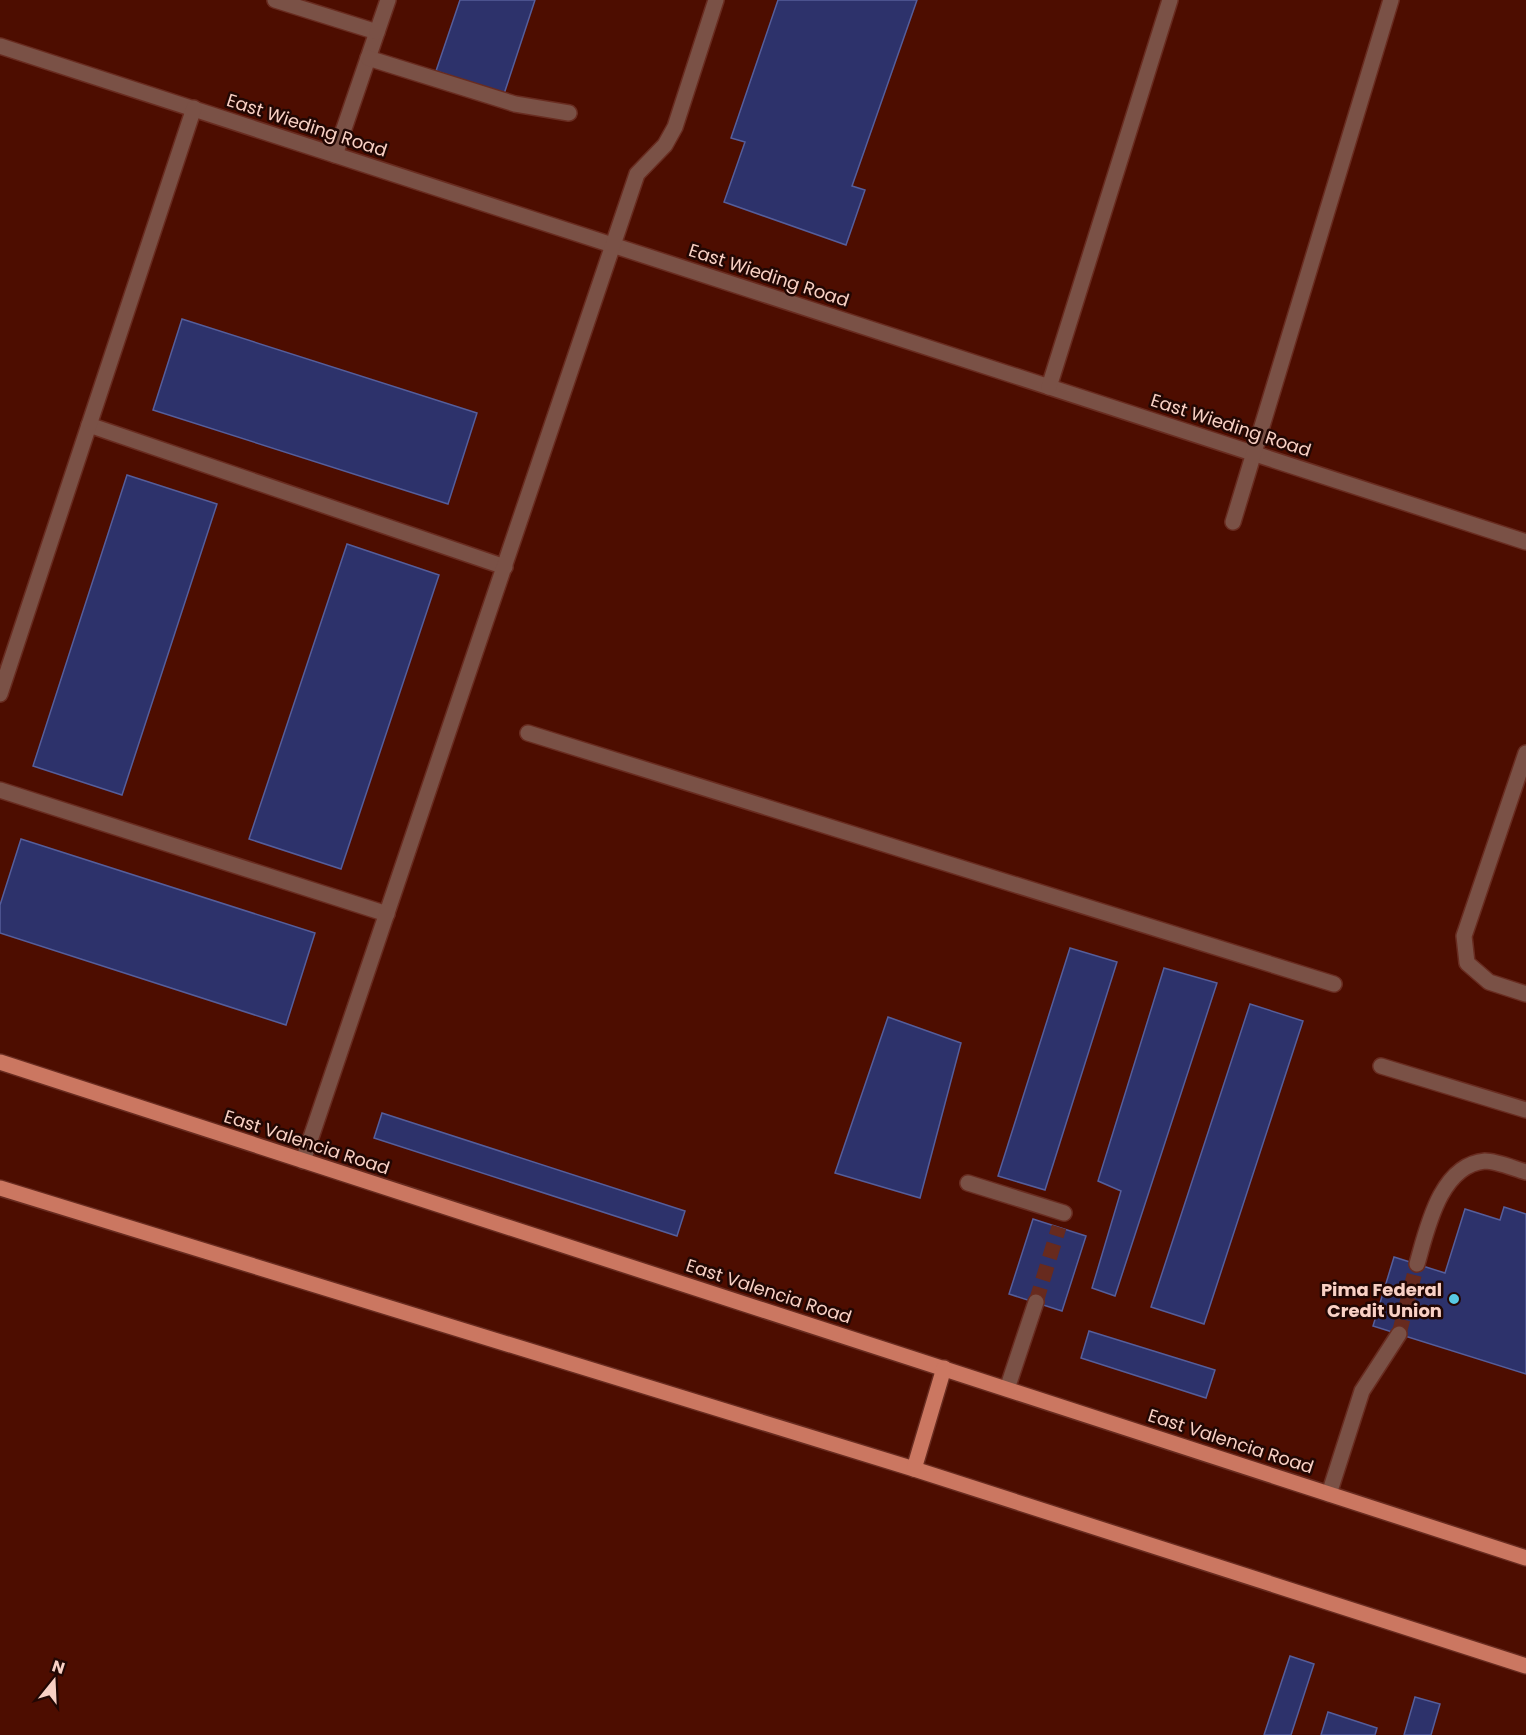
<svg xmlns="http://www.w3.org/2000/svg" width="1526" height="1735" font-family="Poppins,sans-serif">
<rect width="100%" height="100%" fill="#4d0d00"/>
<g fill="#2d326b" stroke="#555e9b" stroke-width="1.5">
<path d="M460 0H535L504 94 436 71Z"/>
<path d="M778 0H917L852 186 865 190 846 245 724 202 745 142 731 138Z"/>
<path d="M182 319 477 413 448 504 153 410Z"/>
<path d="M127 475 217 504 122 795 33 766Z"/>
<path d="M347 544 439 575 341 869 249 839Z"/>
<path d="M21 839 315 933 286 1025 0 933V905Z"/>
<path d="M1070 948 1117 962 1045 1190 998 1176Z"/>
<path d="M1164 968 1217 983 1115 1296 1092 1288 1121 1191 1098 1181Z"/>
<path d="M1250 1004 1303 1021 1204 1324 1151 1307Z"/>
<path d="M888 1017 961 1043 920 1198 835 1173Z"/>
<path d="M382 1113 685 1211 677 1236 374 1138Z"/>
<path d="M1504 1207 1526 1214V1374L1373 1326 1394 1257 1445 1273 1465 1209 1500 1220Z"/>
<path d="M1033 1219 1086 1236 1062 1311 1009 1294Z"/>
<path d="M1089 1331 1215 1370 1206 1398 1081 1358Z"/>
<path d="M1290 1656 1314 1664 1291 1735H1264Z"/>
<path d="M1415 1697 1440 1704 1431 1735H1404Z"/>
<path d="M1328 1712 1377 1728 1375 1735H1321Z"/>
</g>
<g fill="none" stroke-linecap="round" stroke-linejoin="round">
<g stroke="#672a1e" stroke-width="15" stroke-dasharray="15 8" stroke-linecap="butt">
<path d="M1036 1302 1059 1227"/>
<path d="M1399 1334 1417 1264"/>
</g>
<g stroke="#692c20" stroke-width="18">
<g id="minor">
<path d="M275 0 377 32 335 155"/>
<path d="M377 32 388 0"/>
<path d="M0 46 1526 542"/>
<path d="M368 58 515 104 569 113"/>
<path d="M1049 387 1170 0"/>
<path d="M89 425 505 567"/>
<path d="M1233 522 1391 0"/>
<path d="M0 694 194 108"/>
<path d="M528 733 1334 984"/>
<path d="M1526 753 1464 936 1467 963 1489 982 1526 994"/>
<path d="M0 790 387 914"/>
<path d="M1381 1066 1526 1110"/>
<path d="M303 1161 637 174 665 145 675 127 716 0"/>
<path d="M968 1183 1064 1213"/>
<path d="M1417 1264C1427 1229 1440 1165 1485 1161 1497 1161 1515 1169 1526 1172"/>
<path d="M1007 1389 1036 1302"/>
<path d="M1329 1494 1362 1391 1399 1334"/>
</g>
</g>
<g stroke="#692c20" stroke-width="18">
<g id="major">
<path d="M0 1062 1526 1558"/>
<path d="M0 1188 914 1469 1526 1666"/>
<path d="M914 1469 944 1368"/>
</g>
</g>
<use href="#minor" stroke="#7a5146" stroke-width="15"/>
<use href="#major" stroke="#cb7761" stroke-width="15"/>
</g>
<circle fill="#58c9e3" stroke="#220703" stroke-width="2" cx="1454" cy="1299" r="6"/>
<g text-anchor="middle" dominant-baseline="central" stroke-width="5" stroke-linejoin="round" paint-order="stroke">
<g font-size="18" fill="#f9d1c5" stroke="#220703">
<text transform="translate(307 125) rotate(18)">East Wieding Road</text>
<text transform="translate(769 275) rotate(18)">East Wieding Road</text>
<text transform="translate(1231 425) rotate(18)">East Wieding Road</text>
<text transform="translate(307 1142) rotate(18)">East Valencia Road</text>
<text transform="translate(769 1291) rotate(18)">East Valencia Road</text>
<text transform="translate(1231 1441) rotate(18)">East Valencia Road</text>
</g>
<g font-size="18" font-weight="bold" fill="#f9d1c5" stroke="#220703" text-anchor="end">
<text x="1442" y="1289">Pima Federal<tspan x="1442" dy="21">Credit Union</tspan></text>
</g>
</g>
<g transform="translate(54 1681) rotate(18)" stroke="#220703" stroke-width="4.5" paint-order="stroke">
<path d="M0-4.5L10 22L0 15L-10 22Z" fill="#f9d1c5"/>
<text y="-9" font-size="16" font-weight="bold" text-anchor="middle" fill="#f9d1c5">N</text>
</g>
</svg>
